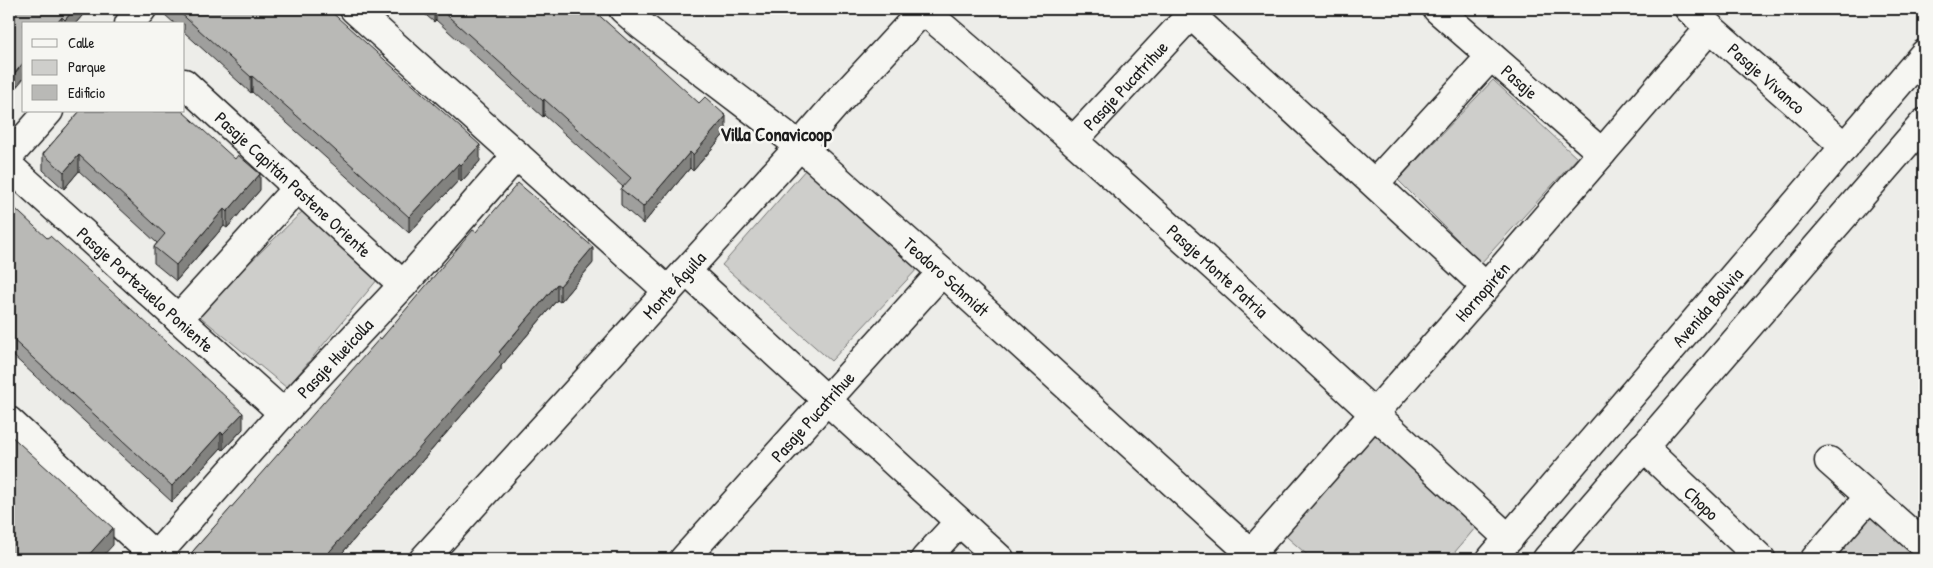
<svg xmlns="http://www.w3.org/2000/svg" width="1933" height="568" font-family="'Patrick Hand',sans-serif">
<rect width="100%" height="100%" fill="#edede9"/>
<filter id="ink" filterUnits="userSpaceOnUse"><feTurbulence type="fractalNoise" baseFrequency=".02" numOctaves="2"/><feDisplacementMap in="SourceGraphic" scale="10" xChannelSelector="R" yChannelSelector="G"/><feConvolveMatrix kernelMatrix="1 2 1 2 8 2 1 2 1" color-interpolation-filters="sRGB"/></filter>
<g filter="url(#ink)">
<g fill="#cececb" stroke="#757574">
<path d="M1493 80 1577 158 1481 263 1398 180Z"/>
<path d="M806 169 919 267 831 361 722 265Z"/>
<path d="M309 205 383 273 287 388 197 314Z"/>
<path d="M1377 422 1481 521 1449 559H1312L1280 531Z"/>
<path d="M1865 511 1919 559H1824Z"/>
</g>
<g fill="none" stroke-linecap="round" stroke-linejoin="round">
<g stroke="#1c1c1c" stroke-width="31">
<g id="street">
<path d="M354 9 668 291"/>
<path id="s1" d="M623 9 641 25 800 146 942 272 1257 559"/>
<path id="s2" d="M922 9C1122 180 1316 359 1509 539"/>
<path id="s3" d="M1437 9 1602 153"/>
<path id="s4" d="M1689 9 1845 147"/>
<path d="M1191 15 1486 287"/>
<path d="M129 24 142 9"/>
<path id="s5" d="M184 83 403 285"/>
<path id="s6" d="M1074 140 1196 9"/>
<path d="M9 156 49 111"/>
<path id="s7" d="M9 166 283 413"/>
<path d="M1375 183 1491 56"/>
<path d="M686 271 1000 559"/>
<path d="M178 319 297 188"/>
<path d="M9 421 156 557"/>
<path id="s8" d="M1643 447 1761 559"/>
<path d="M1829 461 1924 545"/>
<path id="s9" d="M1251 553 1486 287 1710 28"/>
<path id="s10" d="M153 559 283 413 403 285 517 155"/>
<path id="s11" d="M424 559 789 158 836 104 924 9"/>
<path id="s12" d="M684 559 942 272"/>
<path d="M925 559 959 522"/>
<path d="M1815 559 1869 497"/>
</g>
</g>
<g stroke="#1c1c1c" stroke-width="31">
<g id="secondary">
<path id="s13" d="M1491 559 1924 54"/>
<path d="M1547 559 1924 123"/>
</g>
</g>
<use href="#street" stroke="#f6f6f2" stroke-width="28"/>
<use href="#secondary" stroke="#f6f6f2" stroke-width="28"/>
</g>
<g fill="#9f9f9d" stroke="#1c1c1c">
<path d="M9 9H88L75 24H24Z"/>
<path d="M164 9H328L480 161 461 182 459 180 409 233 305 139 252 92 251 93 184 32V24H175L164 14Z"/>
<path d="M419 9H592L726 132 693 171 690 168 643 224 621 205V189L623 187 544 115 543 117 436 20 434 22Z"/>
<path d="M80 111 260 190 227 228 224 226 176 281 154 263V247L157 243 79 171 64 189 43 170V154Z"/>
<path d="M9 203 243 429 223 450 221 448 172 502 9 352Z"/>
<path d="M476 232 593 263 560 302 557 300 501 366V370L337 559H186Z"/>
</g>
<g fill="#82827f" stroke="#1c1c1c">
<path d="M74 9H88L75 24H65V20Z"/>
<path d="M434 9H436V20L434 22Z"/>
<path d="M62 17V24H56Z"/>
<path d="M24 62V78L9 96V80Z"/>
<path d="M252 76V92L251 93V77Z"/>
<path d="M544 99V115L543 117V101Z"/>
<path d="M726 116V132L693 171V155Z"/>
<path d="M480 145V161L461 182V165Z"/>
<path d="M690 152V168L643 224V207Z"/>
<path d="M79 155V171L64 189V172Z"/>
<path d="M459 163V180L409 233V217Z"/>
<path d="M260 174V190L227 228V212Z"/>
<path d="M224 209V226L176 281V265Z"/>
<path d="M593 247V263L560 302V286Z"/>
<path d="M557 284V300L501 366V370L337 559H324V558Z"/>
<path d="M243 413V429L223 450V434Z"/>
<path d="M221 432V448L172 502V486Z"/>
<path d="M113 528V545L100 559H85Z"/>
</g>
<g fill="#b9b9b6" stroke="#1c1c1c">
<path d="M9 9H74L65 20 62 17 56 24H24V62L9 80Z"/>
<path d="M176 9H328L480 145 461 165 459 163 409 217 305 123 252 76 251 77Z"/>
<path d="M440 9H592L630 43 631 41 699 103 705 97 726 116 693 155 690 152 643 207 621 189 631 178 544 99 543 101Z"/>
<path d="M80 111H182L235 159 238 155 260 174 227 212 224 209 176 265 154 247 165 234 79 155 64 172 43 154Z"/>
<path d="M518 183 593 247 560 286 557 284 499 352 501 354 324 558 320 554 316 559H186L380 338 381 339 473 230 476 232Z"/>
<path d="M9 203 47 238 50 236 140 317 243 413 223 434 221 432 172 486 9 336Z"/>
<path d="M9 434 113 528 85 559H9Z"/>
</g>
</g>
<g text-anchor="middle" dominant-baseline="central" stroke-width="5" stroke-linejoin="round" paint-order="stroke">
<g font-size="18" fill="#1c1c1c" stroke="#f6f6f2">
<text stroke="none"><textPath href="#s4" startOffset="104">Pasaje Vivanco</textPath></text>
<text stroke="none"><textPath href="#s3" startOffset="110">Pasaje</textPath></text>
<text stroke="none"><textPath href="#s6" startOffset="75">Pasaje Pucatrihue</textPath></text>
<text stroke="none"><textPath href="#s5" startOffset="149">Pasaje Capitán Pastene Oriente</textPath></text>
<text stroke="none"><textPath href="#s2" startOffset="395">Pasaje Monte Patria</textPath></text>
<text stroke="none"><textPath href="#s1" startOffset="420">Teodoro Schmidt</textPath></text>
<text stroke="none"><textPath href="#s11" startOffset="371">Monte Águila</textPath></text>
<text stroke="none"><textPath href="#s7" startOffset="184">Pasaje Portezuelo Poniente</textPath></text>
<text stroke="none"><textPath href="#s9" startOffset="349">Hornopirén</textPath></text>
<text stroke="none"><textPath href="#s13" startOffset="332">Avenida Bolivia</textPath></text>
<text stroke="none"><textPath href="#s10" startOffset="271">Pasaje Hueicolla</textPath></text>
<text stroke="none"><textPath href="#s12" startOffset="192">Pasaje Pucatrihue</textPath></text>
<text stroke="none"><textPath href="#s8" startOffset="81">Chopo</textPath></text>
</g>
<g font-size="19" font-weight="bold" fill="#1c1c1c" stroke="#f6f6f2">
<text x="776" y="134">Villa Conavicoop</text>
</g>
</g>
<rect width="1933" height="568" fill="none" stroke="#f6f6f2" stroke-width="30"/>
<rect x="15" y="15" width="1903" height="538" fill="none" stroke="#1c1c1c" stroke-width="2" filter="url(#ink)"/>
<rect x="22" y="22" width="162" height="90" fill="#f6f6f2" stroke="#9f9f9c"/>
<rect x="32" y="39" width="25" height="8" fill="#f6f6f2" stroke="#9f9f9c"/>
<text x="68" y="48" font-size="15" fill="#1c1c1c">Calle</text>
<rect x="32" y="60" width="25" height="15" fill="#cececb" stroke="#9f9f9c"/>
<text x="68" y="72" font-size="15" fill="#1c1c1c">Parque</text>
<rect x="32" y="85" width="25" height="15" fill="#b9b9b6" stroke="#9f9f9c"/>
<text x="68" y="98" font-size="15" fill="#1c1c1c">Edificio</text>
</svg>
